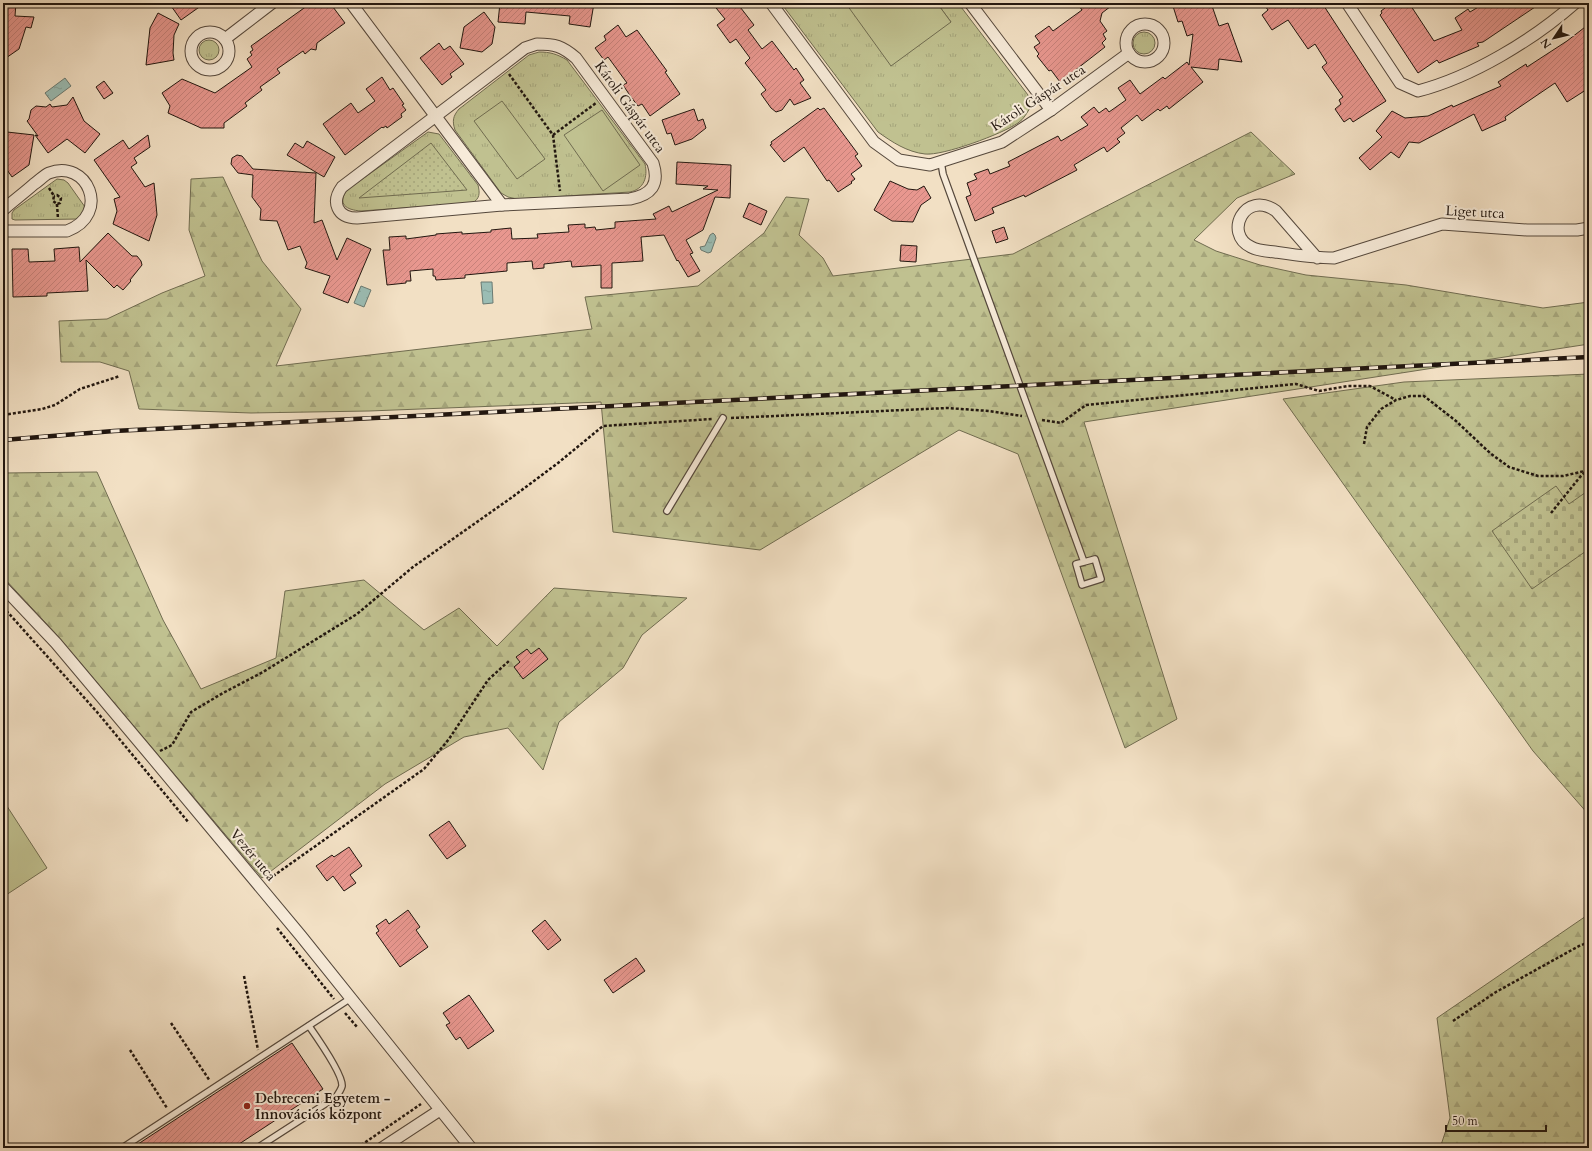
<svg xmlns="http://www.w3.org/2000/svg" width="1592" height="1151" font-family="Cardo,serif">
<defs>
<pattern id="grass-tufts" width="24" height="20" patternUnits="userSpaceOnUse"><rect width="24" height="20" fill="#c0c190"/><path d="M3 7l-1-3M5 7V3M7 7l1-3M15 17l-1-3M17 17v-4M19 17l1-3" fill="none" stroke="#a5a57b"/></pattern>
<pattern id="forest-firs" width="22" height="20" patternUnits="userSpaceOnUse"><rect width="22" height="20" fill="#c0c190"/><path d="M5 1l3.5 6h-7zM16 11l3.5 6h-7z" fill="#a5a57b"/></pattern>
<pattern id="cemetery-stones" width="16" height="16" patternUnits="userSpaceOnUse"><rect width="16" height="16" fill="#c0c190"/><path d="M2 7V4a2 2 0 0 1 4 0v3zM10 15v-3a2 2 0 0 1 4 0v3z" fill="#a5a57b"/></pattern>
<pattern id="park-dots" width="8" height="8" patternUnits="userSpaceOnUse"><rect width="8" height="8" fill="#c0c190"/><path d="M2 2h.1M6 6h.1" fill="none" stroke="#a5a57b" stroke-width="1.8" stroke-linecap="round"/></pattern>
<pattern id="water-ripples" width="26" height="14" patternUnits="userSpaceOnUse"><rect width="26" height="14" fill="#9bbdb4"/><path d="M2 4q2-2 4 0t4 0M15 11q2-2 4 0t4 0" fill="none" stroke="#85a29a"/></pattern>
<pattern id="building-hatch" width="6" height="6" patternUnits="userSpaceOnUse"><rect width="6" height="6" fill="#e8978f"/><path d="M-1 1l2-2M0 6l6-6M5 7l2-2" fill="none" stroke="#c7817a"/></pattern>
</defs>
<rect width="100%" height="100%" fill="#f2e0c4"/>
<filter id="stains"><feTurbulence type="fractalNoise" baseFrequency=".005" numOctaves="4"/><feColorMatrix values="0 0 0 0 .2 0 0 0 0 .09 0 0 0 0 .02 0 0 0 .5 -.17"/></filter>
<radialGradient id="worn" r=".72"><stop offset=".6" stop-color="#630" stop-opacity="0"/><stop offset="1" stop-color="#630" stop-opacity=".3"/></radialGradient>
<g fill="url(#grass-tufts)" stroke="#706c50">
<path d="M781 3H850L847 5 951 22 937 3H958L1028 95 1031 106C1027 113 1024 119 1018 123 1002 134 943 156 925 154 907 152 892 142 878 132Z"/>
<circle cx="1144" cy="43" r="11"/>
<circle cx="209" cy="50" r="10"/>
<path d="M539 52C550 52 557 54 567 60L645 164C648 177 644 189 630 192L517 199 508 197 501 193 455 130C452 121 453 116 459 109L529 55Z"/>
<path d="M428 132 439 134 478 185C480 193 480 199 472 203L361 211C346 210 337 204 347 190Z"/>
<path d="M57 179 64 180 68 183 85 207V211L79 219 15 220 12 219V213L14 210Z"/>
</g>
<g fill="url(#forest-firs)" stroke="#706c50">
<path d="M1251 132 1295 174 1237 198 1194 240 1216 251 1260 265 1306 275 1406 285 1543 308 1589 302V344L1084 422 1177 719 1125 748 1018 454 959 430 760 550 613 532 601 402 369 411 251 413 139 409 129 371 100 362H61L59 321 107 319 162 293 205 276 189 230 191 179 223 177 262 261 301 309 276 366 592 329 585 297 698 286 764 233 786 197 809 199 799 235 823 258 833 276 1013 254Z"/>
<path d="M1589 374V815L1533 751 1283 399 1404 382Z"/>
<path d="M97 472 163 620 201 689 276 658 285 591 364 580 424 630 459 608 497 646 554 588 687 598 642 635 623 668 559 722 543 770 508 728 464 737 385 784 262 878 56 634 3 577V473Z"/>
<path d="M1589 914V1148H1440L1450 1118 1437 1018Z"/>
</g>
<path fill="url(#cemetery-stones)" stroke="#706c50" d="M1556 486 1569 504 1589 490V549L1532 589 1492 531Z"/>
<path fill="url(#park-dots)" stroke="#706c50" d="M431 143 467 190 359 198Z"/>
<g fill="#c0c190" stroke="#706c50">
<path d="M850 3H937L951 22 891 66 847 5Z"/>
<path d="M502 101 545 159 517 179 474 121Z"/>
<path d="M602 110 640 165 603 191 564 135Z"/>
<path d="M3 800 47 868 3 897Z"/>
</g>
<g fill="url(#water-ripples)" stroke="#6a7a72">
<path d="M65 78 71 86 51 101 45 93Z"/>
<path d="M713 233 715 235 716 238 711 252 708 253 701 250 700 247 705 246 710 235Z"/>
<path d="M481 282H492L493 303 483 304Z"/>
<path d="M361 286 371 290 364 307 354 303Z"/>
</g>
<g fill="url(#building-hatch)" stroke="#21160f">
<path d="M3 3H16L15 16 34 17 31 28 26 27 19 49 3 60Z"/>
<path d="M169 3H205L181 20Z"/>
<path d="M311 3H330L345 23 317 43 316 50 311 49 305 54 303 51 277 69 280 73 260 87 262 90 245 103 247 106 224 123V128H201L168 113 170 106 162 93 182 79 215 93 252 67 247 59 252 55 250 52 253 50 251 46Z"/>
<path d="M500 3H594L590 27 569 24 570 16 526 12 525 24 498 22Z"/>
<path d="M712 3H737L754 25 748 30 762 49 772 41 794 70 796 68 804 80 800 83 811 98 794 105 790 99 782 110 776 112 771 108 761 94 766 90 745 63 750 58 736 39 730 43 717 25 725 19Z"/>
<path d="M1077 3H1115L1102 13 1100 21 1107 31 1103 34 1106 39 1102 43 1105 47 1060 82 1051 70 1049 71 1037 56 1039 54 1034 47 1040 43 1035 36 1049 26 1053 31 1082 10Z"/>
<path d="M1172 3H1211L1219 26 1228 23 1242 62 1219 59 1218 70 1191 67 1203 82 1169 109 1167 106 1160 111 1158 109 1142 121 1137 115 1121 128 1125 133 1117 139 1120 142 1107 152 1104 147 1074 165 1077 170 1025 197 1024 195 992 208 994 213 975 221 966 197 971 195 967 183 977 179 974 174 988 169 990 174 1010 166 1008 162 1058 136 1061 141 1088 125 1081 117 1094 107 1099 113 1106 108 1109 112 1126 100 1118 88 1130 80 1140 94 1163 77 1165 79 1187 62 1189 65 1193 34 1187 36 1182 21 1178 22Z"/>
<path d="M1263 3H1322L1386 101 1353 122 1350 118 1344 122 1335 109 1341 104 1339 100 1343 97 1322 67 1327 63 1315 44 1308 49 1288 20 1272 30 1262 15 1268 10Z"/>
<path d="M1381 3H1409L1434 41 1462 30 1455 18 1468 9 1470 12 1485 3H1541L1483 42 1477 43 1479 46 1439 63 1437 60 1418 73 1380 15 1382 13 1381 11 1385 8Z"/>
<path d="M484 12 495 27 492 44 482 52 460 48 464 27Z"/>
<path d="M158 13 179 24 174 35 173 53 174 60 146 65 150 28Z"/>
<path d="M1589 24V88L1567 102 1555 83 1505 117 1506 120 1482 131 1474 114 1419 143 1409 142 1399 158 1391 152 1370 170 1359 158 1382 137 1376 131 1392 111 1405 118 1428 116 1452 105 1453 107 1501 86 1498 82 1526 64 1527 67 1567 41Z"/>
<path d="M618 25 626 37 637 30 667 71 665 72 680 94 650 116 642 104 638 106 631 97 623 85 627 83 608 57 604 60 595 48 606 40 604 36Z"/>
<path d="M439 43 444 50 450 46 464 64 450 74 452 77 442 85 420 58Z"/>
<path d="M382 77 390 90 393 88 404 104 402 105 406 110 401 114 402 117 387 128 386 126 383 128 382 127 345 155 323 124 351 103 358 113 375 101 366 89Z"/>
<path d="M104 81 113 93 104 99 96 87Z"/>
<path d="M73 97 84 121 100 134 85 153 67 139 48 153 35 135 38 136 27 121 29 119 31 110 36 106 46 107 50 104 52 107 67 105Z"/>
<path d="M818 108 820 110 824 108 858 154 855 156 862 166 851 174 855 179 851 182 852 183 838 192 829 180 827 181 804 147 784 162 770 145 772 144 771 142Z"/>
<path d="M694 109 698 121 703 119 706 128 692 139 675 145 671 133 667 134 662 120Z"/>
<path d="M7 132 34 135 29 165 12 177 3 164V136Z"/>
<path d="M148 135 150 147 134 158 137 163 131 167 145 187 154 183 157 215 149 241 113 224 117 211 114 199 120 197 94 160 123 140 129 149Z"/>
<path d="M307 141 335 157 324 177 287 155 295 143 303 148Z"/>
<path d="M237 155 242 156 253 169 316 173 314 223 322 220 337 260 347 238 371 249 348 303 323 293 330 276 305 268 307 263 300 246 288 250 277 221 260 220 261 209 252 197 253 175 238 173 231 164 232 158Z"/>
<path d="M677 162 731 165 730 198 715 197 703 230 686 240 693 253 690 254 700 271 688 277 678 260 677 261 664 235 641 237 643 261 612 263V288H601V265L572 267 571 261 544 264V268L533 269 532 261 507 263V271L465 275V278L436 280 435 276H433V269L410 271 411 281H406V283L387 285 383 250H390L389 237 406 236V239L436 235V234L462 232V234L491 232V230L511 228 512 239 538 238 537 234 569 232 568 225 585 224V228L595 227 596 230 615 228V222L656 219 653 214 669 206 672 212 718 190 703 189 708 186 676 184Z"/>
<path d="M890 181 908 189 917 190 924 186 931 198 921 205 913 222 892 221 874 210Z"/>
<path d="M749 203 767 211 761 225 743 217Z"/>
<path d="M1004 227 1008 239 996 243 992 231Z"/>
<path d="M108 233 132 256H137L141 261 142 265 130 280 131 281 123 290 117 285 114 288 86 260 88 291 47 293V296L13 297 12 249H28L29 262 55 261 54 249 79 247 80 262Z"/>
<path d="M901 245 917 246 916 262 900 261Z"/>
<path d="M539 648 548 659 523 679 514 667 520 662 516 657 527 649 531 654Z"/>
<path d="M449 821 466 846 447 859 429 835Z"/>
<path d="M349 847 362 866 350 875 356 883 344 891 333 876 327 881 316 866 332 855 334 857Z"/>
<path d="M408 910 420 927 416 930 428 947 400 967 376 933 379 931 376 926 386 919 389 924Z"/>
<path d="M545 920 561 940 548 950 532 931Z"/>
<path d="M636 958 645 971 613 993 604 980Z"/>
<path d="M469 995 494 1031 468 1049 460 1037 456 1040 446 1025 450 1023 443 1013Z"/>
<path d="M292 1043 323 1089 233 1148H132Z"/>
</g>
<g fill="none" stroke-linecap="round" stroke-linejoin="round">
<g stroke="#55483c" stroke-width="8">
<g id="lane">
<path d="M941 162 943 174 1084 562 1095 559 1101 579 1082 585 1076 564 1084 562"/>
<path d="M667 511 723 418"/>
<path d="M3 1142 7 1148"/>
<path d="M122 1148 351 998"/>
<path d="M257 1148 336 1097C338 1094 341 1090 342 1086 343 1075 316 1036 309 1026"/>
</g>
</g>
<g stroke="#55483c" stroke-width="13">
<g id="street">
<path d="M351 3 502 205"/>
<path d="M771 3 874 142 899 160 930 165 1002 142 1051 110 1129 53"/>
<path d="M970 3 1051 110"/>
<path d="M1347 3 1400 83 1418 91C1472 77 1533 40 1575 3"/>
<circle cx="1145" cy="43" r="19"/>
<circle cx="210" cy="51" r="19"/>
<path d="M225 39 272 3"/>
<path d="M537 44C555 44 562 46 576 58L653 163C660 185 651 195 630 199L502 205 357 218C337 218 331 202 342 187L503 65 525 48Z"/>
<path d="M3 210C13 201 24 193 34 184 39 181 44 175 49 173 87 158 112 214 67 231H3"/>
<path d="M1317 258 1276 211C1245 189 1223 234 1251 247 1258 251 1267 251 1275 252 1295 255 1314 258 1334 258L1442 224 1527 230H1577L1589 228"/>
<path d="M3 587 56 643 151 756 301 936 471 1148"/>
<path d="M382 1148 440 1110"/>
</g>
</g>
<g stroke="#21160f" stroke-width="2.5" stroke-dasharray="3 2" stroke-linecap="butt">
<path d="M509 74 553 135 560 191"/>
<path d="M553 135 596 103"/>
<path d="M49 188 54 196 53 201 57 204 60 203 61 198 57 195 54 196"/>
<path d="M57 204 58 219"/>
<path d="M3 415 42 409 55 405 80 389 120 376"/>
<path d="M731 418 947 408 989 411 1022 416"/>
<path d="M1042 420 1061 423 1086 405 1296 384 1319 391 1348 386H1370L1396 400"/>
<path d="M1364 444 1367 427 1381 409 1396 400 1410 396H1424L1456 421 1490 453 1509 467 1538 476H1563L1589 470"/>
<path d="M1551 513 1580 477 1586 471"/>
<path d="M3 607 97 712 189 823"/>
<path d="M160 751 172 745 191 712 223 693 263 672 357 614 413 567 511 498 558 463 603 426 712 419"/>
<path d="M269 879 424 769 449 739 488 680 510 660"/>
<path d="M277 928 334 999"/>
<path d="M244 976 258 1050"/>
<path d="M345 1013 357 1027"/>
<path d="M1453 1021 1496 992 1579 946 1589 942"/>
<path d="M171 1023 210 1081"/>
<path d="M130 1050 167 1108"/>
<path d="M357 1148 421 1104"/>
</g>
<use href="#lane" stroke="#f7ebd9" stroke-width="5.5"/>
<use href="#street" stroke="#f7ebd9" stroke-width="11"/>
<g stroke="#21160f" stroke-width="4.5">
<path id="rail" d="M3 440 114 431 1589 357"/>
</g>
<use href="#rail" stroke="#f7ebd9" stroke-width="3" stroke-dasharray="9" stroke-linecap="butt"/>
</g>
<circle fill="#8f2418" stroke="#f7ebd9" stroke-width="1.5" cx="247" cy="1106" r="4"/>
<g text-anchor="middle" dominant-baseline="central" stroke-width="4" stroke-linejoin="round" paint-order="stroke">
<g font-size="14" fill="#21160f" stroke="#f7ebd9">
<text transform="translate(1038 98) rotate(-33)">Károli Gáspár utca</text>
<text transform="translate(630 107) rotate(54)">Károli Gáspár utca</text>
<text transform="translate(1475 212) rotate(3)">Liget utca</text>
<text transform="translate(253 855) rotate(50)">Vezér utca</text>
</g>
<g font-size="14" font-weight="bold" fill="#21160f" stroke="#f7ebd9" text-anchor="start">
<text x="255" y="1098">Debreceni Egyetem -<tspan x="255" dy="16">Innovációs központ</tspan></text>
</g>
</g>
<rect width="1592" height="1151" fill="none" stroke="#f2e0c4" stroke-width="16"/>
<rect x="4" y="4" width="1584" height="1143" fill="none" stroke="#21160f" stroke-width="2"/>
<rect x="8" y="8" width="1576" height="1135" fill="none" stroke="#21160f"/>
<g transform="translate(1554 38) rotate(235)" stroke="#f7ebd9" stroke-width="3" paint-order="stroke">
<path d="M0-3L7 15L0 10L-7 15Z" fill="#21160f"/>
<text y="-6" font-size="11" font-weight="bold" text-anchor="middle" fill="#21160f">N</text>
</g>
<path d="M1446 1125v6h100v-6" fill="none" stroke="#21160f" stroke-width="2"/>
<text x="1452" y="1125" font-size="12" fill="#21160f" stroke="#f7ebd9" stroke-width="3" paint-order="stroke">50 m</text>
<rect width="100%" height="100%" filter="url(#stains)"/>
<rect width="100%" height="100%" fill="url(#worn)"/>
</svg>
